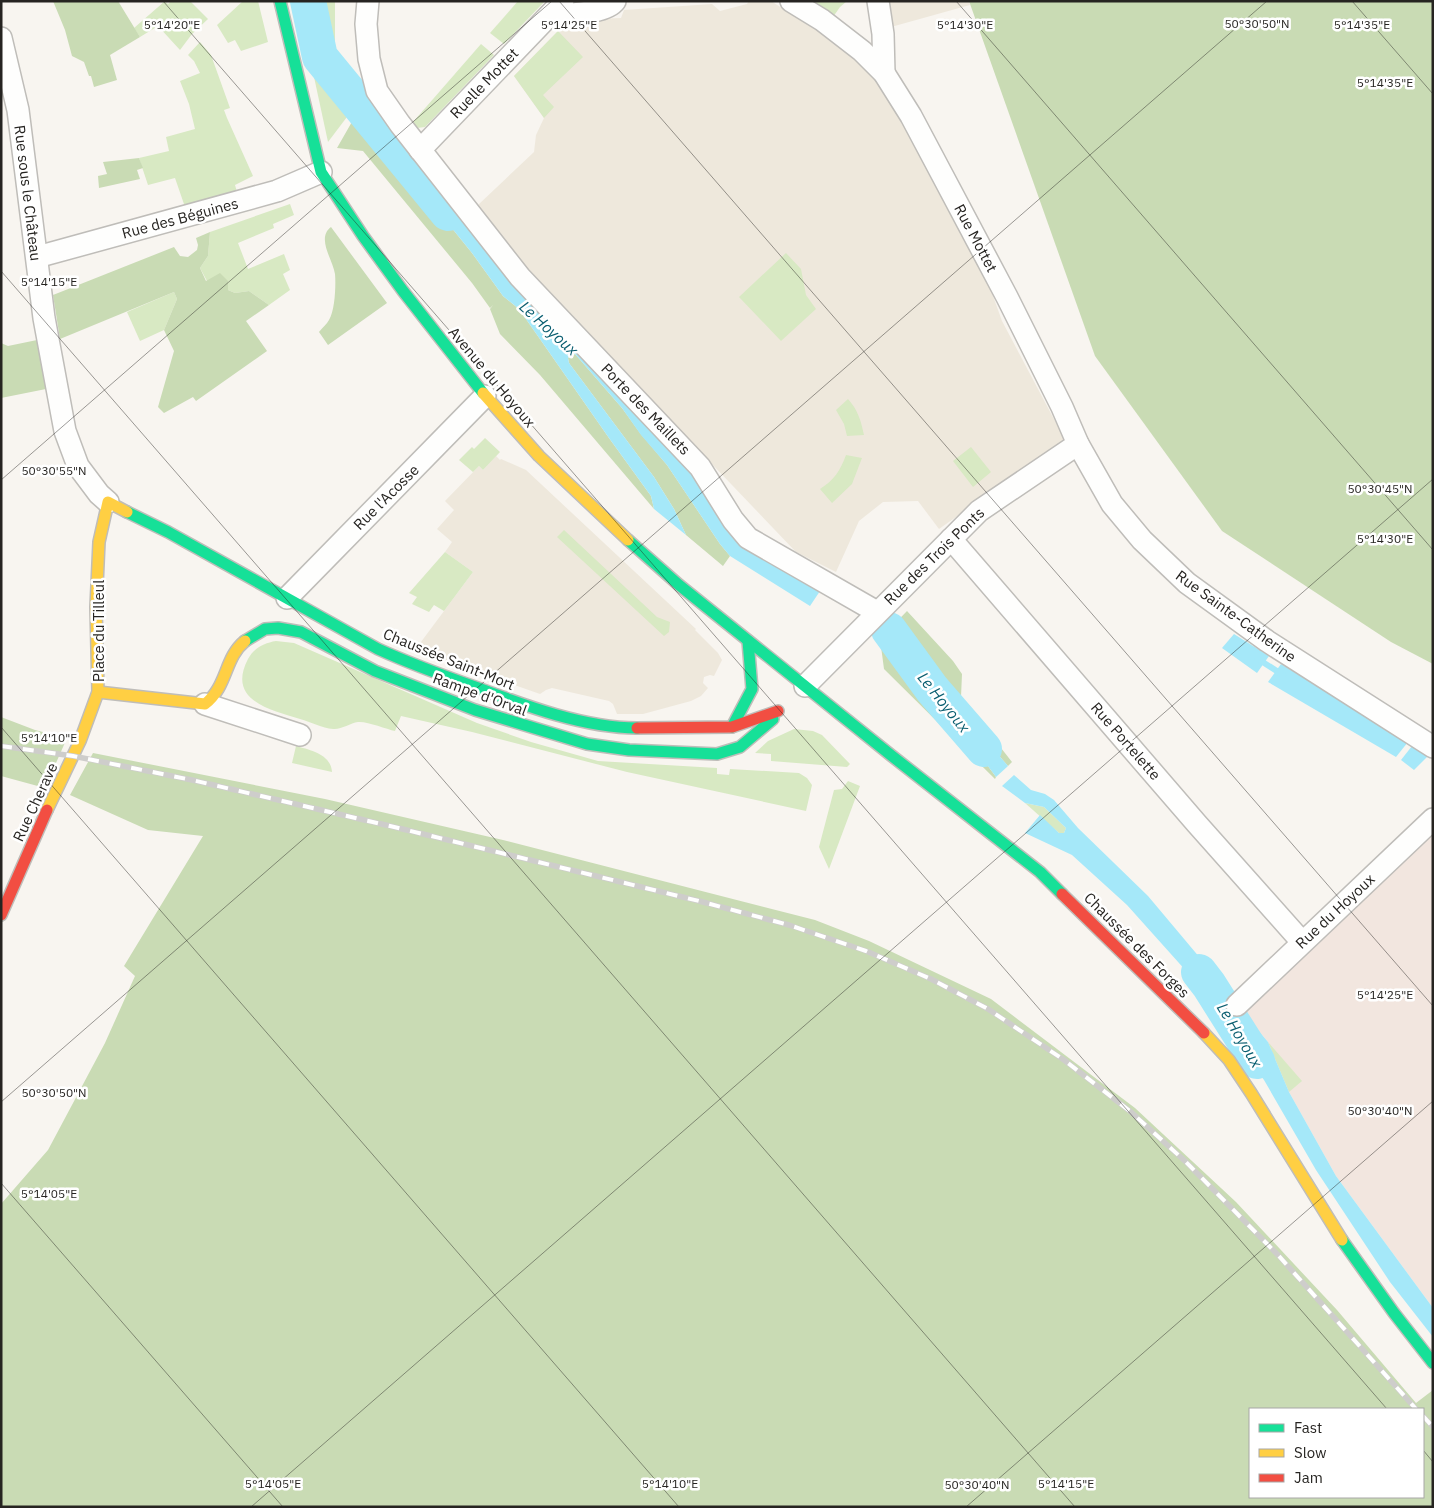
<svg xmlns="http://www.w3.org/2000/svg" width="1434" height="1508" font-family="'IBM Plex Sans',sans-serif">
<rect width="100%" height="100%" fill="#f8f5f0"/>
<path fill="#f2e6df" d="M1433 832V1308L1336 1176 1289 1092 1268 1042 1240 1009Z"/>
<g fill="#eee8dc">
<path d="M749 1H771L827 37 868 71 895 109 988 282 1002 321 1065 440 939 529 918 501 883 502 859 521 836 572 796 552 516 259 478 205 534 152 536 135 544 118 514 76 558 31 594 19 621 18 624 10 712 4 720 11 747 4Z"/>
<path d="M884 1H969L970 5 891 27Z"/>
<path d="M496 456 500 460 501 459 526 470 696 629 695 630 718 653 722 660 714 676 710 675 704 677 703 683 708 688 701 696 691 701 643 714H617L613 704 609 701 552 688 546 690 540 694 415 650 473 572 445 552 452 542 437 529 454 510 445 501 479 466 483 470Z"/>
</g>
<g fill="#d8e9c3">
<path d="M165 1 168 4 171 1H190L208 19 192 34 180 50 158 26 140 37 134 28Z"/>
<path d="M243 1H258L268 42 241 51 235 40 228 43 217 25Z"/>
<path d="M319 1H335V62L330 51Z"/>
<path d="M518 1H545L504 44 490 33Z"/>
<path d="M807 1H847L840 7 833 17Z"/>
<path d="M558 31 583 57 543 95 554 107 544 118 514 76Z"/>
<path d="M200 42 211 55 230 108 224 110 227 118 253 176 235 185 237 192 185 207 175 178 148 185 139 158 169 151 166 137 195 129 189 104 180 81 200 73 194 61 188 55Z"/>
<path d="M481 44 494 55 425 127 417 128 413 122Z"/>
<path d="M311 63 353 109 328 142Z"/>
<path d="M290 204 294 215 273 224 274 228 238 243 248 269 284 254 290 270 283 274 290 290 269 305 249 291 235 293 207 281 200 268 208 256 210 232Z"/>
<path d="M786 253 801 269 806 295 816 309 781 341 739 297Z"/>
<path d="M174 292 177 299 164 330 140 341 127 312Z"/>
<path d="M848 399C858 410 861 421 864 435L847 436 844 424 836 410Z"/>
<path d="M485 438 500 452 483 470 479 466 473 472 459 460 472 447 474 449Z"/>
<path d="M971 447 991 472 973 487 953 461Z"/>
<path d="M846 455 862 458 852 484 832 503 820 489C834 480 840 471 846 455Z"/>
<path d="M564 530 657 617 670 622 669 632 664 636 557 537Z"/>
<path d="M445 552 473 572 444 611 434 605 429 612 412 604 417 597 409 593Z"/>
<path d="M276 641 294 643 477 723 531 742 598 761 717 768V774L729 775 730 769 799 773 807 778 812 785 806 811 627 772 472 732 401 716 395 731C386 729 367 721 358 722 350 723 341 730 333 729 322 728 311 722 300 719 272 710 226 701 248 659 254 648 264 643 276 641Z"/>
<path d="M794 729 813 731 822 735 850 764 847 767 771 761V754L755 753 768 741Z"/>
<path d="M296 746C310 750 331 754 332 772L292 763Z"/>
<path d="M848 781 860 786 829 869 819 847 834 790 842 789Z"/>
<path d="M1025 803 1044 807 1066 828 1064 833H1059Z"/>
<path d="M1268 1042 1302 1081 1289 1092Z"/>
</g>
<g fill="#c9dbb4" fill-rule="evenodd">
<path d="M53 1H118L140 37 110 55 117 80 94 87 91 76H89L84 62 72 56 65 30Z"/>
<path d="M969 1H1433V664L1391 642 1222 531 1095 356Z"/>
<path d="M357 113 374 132 380 130 384 121 420 168 413 180 472 253 503 296 519 309 609 438 651 496 654 509 540 375 500 334 490 309 493 305 490 308 472 283 363 151 337 148Z"/>
<path d="M139 158 143 168 137 170 140 179 99 188 98 176 107 174 103 162Z"/>
<path d="M331 227 387 303 328 345 319 332C322 328 327 324 329 320 335 311 336 285 335 274 333 260 316 238 331 227Z"/>
<path d="M210 232 208 256 200 268 206 281 220 273 228 281V290L235 293 249 291 269 305 246 321 267 351 196 401 193 397 164 413 158 407 174 351 164 330 177 299 174 292 60 339 53 295 174 247 180 256 188 257 197 250 198 245 196 238Z"/>
<path d="M37 340 46 389 1 398V343L8 346Z"/>
<path d="M575 354 622 408 640 433 667 465 720 544 730 556 723 566 686 535 674 509 654 477 569 363 568 358Z"/>
<path d="M907 611 953 661 962 674 961 697 1012 762 1008 766 981 735 952 712V717L996 777 995 779 884 669 880 639Z"/>
<path d="M1 717 35 730 67 738 45 788 1 776Z"/>
<path d="M93 753 325 799 503 840 815 920 869 941 991 999 1135 1108 1236 1202 1337 1310 1416 1403 1433 1390V1507H1V1204L48 1150 105 1043 135 976 124 966 203 836 148 830 70 795ZM1250 1409H1423V1497H1250Z"/>
</g>
<g fill="#a5e8f9">
<path d="M298 1H319L330 51 335 62 362 95 353 109 311 63Z"/>
<path d="M366 99 384 121C381 127 380 131 374 132L357 113Z"/>
<path d="M420 168 655 431 699 483 820 591 810 606 730 556 720 544 667 465 641 435 622 408 575 354 570 355 568 358 569 363 654 477 674 509 686 535 654 509 651 496 609 438 519 309 503 296 472 253 413 180 417 175Z"/>
<path d="M1234 634 1269 656 1257 673 1222 648Z"/>
<path d="M1281 664 1408 742 1396 757 1268 682Z"/>
<path d="M952 712 966 717 1008 766 996 777 952 717Z"/>
<path d="M1412 746 1429 755 1414 770 1401 760Z"/>
<path d="M1014 775 1031 790 1045 794 1054 800 1078 828 1148 896 1211 971 1235 1003 1218 1019 1196 982 1127 905 1072 855 1025 833 1040 815 1059 833H1064L1066 828 1044 807 1025 803 1002 786Z"/>
<path d="M1240 1009 1268 1042 1289 1092 1336 1176 1433 1308V1337L1390 1282 1316 1170 1264 1080 1223 1025Z"/>
</g>
<g fill="none" stroke-linecap="round" stroke-linejoin="round">
<path stroke="#a5e8f9" stroke-width="6" d="M1258 659 1283 675"/>
<g stroke="#a5e8f9" stroke-width="36">
<path d="M308 1 320 57 448 213"/>
<path d="M889 630 932 689 984 749"/>
<path d="M1199 972 1209 985 1257 1061"/>
</g>
<g stroke="#bfbdb9" stroke-width="24">
<g id="street">
<path d="M368 1 366 24 369 59 377 91 400 124 520 277 700 467 733 520 748 538 877 612"/>
<path d="M791 1 822 20 862 51 884 73 911 116 1007 297 1062 407 1078 444 1112 504 1142 540 1187 583 1267 641 1433 747"/>
<path d="M878 1 883 34 884 73"/>
<path d="M549 16C565 14 606 14 615 1"/>
<path d="M1 38 18 110 44 318 65 431 78 466 99 494 108 502"/>
<path d="M420 150 563 1"/>
<path d="M37 257 277 191 321 172"/>
<path d="M951 539 1197 824 1302 942"/>
<path d="M287 598 485 396"/>
<path d="M805 686 979 511 1078 444"/>
<path d="M205 704 300 735"/>
<path d="M1237 1005 1433 819"/>
</g>
</g>
<g stroke="#bfbdb9" stroke-width="14">
<g id="fast">
<path d="M280 1 321 172 363 236 403 291 483 393"/>
<path d="M127 512 168 532 378 649C411 664 444 676 478 688 526 706 585 728 637 728"/>
<path d="M628 540 679 585 892 756 1040 872 1062 894"/>
<path d="M245 641 265 629 278 628 301 632 375 671 475 710 587 744 629 750 717 754 740 747 773 719"/>
<path d="M732 727 752 689 748 641"/>
<path d="M1342 1240 1394 1313 1433 1363"/>
</g>
</g>
<g stroke="#bfbdb9" stroke-width="14">
<g id="slow">
<path d="M483 393 539 456 628 540"/>
<path d="M98 692 205 704C228 686 224 658 245 641"/>
<path d="M47 810 80 741 98 692 96 607 99 542 108 502 127 512"/>
<path d="M1204 1033 1229 1060 1251 1093 1342 1240"/>
</g>
</g>
<g stroke="#bfbdb9" stroke-width="14">
<g id="jam">
<path d="M637 728 732 727 778 711"/>
<path d="M1062 894 1204 1033"/>
<path d="M1 915 47 810"/>
</g>
</g>
<use href="#street" stroke="#fefefd" stroke-width="21"/>
<use href="#fast" stroke="#16e098" stroke-width="11"/>
<use href="#slow" stroke="#ffcf43" stroke-width="11"/>
<use href="#jam" stroke="#f24e42" stroke-width="11"/>
<g stroke="#cecdcb" stroke-width="5.5">
<g id="rail">
<path d="M1 746 73 756 192 780 390 826 699 901 789 925 866 951 931 979 988 1009 1064 1060 1131 1112 1186 1162 1278 1255 1416 1409"/>
<path d="M1423 1416 1433 1427"/>
</g>
</g>
<use href="#rail" stroke="#fff" stroke-width="4" stroke-dasharray="11" stroke-linecap="butt"/>
</g>
<path fill="none" stroke="#262421" stroke-width="1" stroke-opacity="0.45" d="M163 1 1387 1409M559 1 1433 1006M956 1 1433 550M1352 1 1433 94M1 271 1075 1507M1 480 552 1M1 727 679 1507M1 1102 1267 1M1 1183 283 1507M1423 1450 1433 1462M251 1507 1433 479M966 1507 1433 1101"/>
<g text-anchor="middle" dominant-baseline="central" stroke-width="5" stroke-linejoin="round" paint-order="stroke">
<g font-size="15" fill="#262421" stroke="#fff">
<text transform="translate(484 83) rotate(-46)">Ruelle Mottet</text>
<text transform="translate(28 193) rotate(83)">Rue sous le Château</text>
<text transform="translate(180 218) rotate(-15)">Rue des Béguines</text>
<text transform="translate(976 238) rotate(62)">Rue Mottet</text>
<text transform="translate(492 377) rotate(50)">Avenue du Hoyoux</text>
<text transform="translate(646 409) rotate(46)">Porte des Maillets</text>
<text transform="translate(386 497) rotate(-45)">Rue l'Acosse</text>
<text transform="translate(934 556) rotate(-44)">Rue des Trois Ponts</text>
<text transform="translate(1236 616) rotate(36)">Rue Sainte-Catherine</text>
<text transform="translate(98 631) rotate(-90)">Place du Tilleul</text>
<text transform="translate(449 659) rotate(22)">Chaussée Saint-Mort</text>
<text transform="translate(480 694) rotate(20)">Rampe d'Orval</text>
<text transform="translate(1126 741) rotate(49)">Rue Portelette</text>
<text transform="translate(35 802) rotate(-65)">Rue Cherave</text>
<text transform="translate(1335 911) rotate(-43)">Rue du Hoyoux</text>
<text transform="translate(1137 945) rotate(45)">Chaussée des Forges</text>
</g>
<g font-size="16" font-style="italic" fill="#0b5f71" stroke="#fff">
<text transform="translate(549 328) rotate(42)">Le Hoyoux</text>
<text transform="translate(944 702) rotate(51)">Le Hoyoux</text>
<text transform="translate(1240 1035) rotate(59)">Le Hoyoux</text>
</g>
</g>
<g font-size="12" text-anchor="middle" fill="#262421" stroke="#fff" stroke-width="5" stroke-linejoin="round" paint-order="stroke">
<text x="1257" y="28">50°30'50"N</text>
<text x="172" y="29">5°14'20"E</text>
<text x="569" y="29">5°14'25"E</text>
<text x="965" y="29">5°14'30"E</text>
<text x="1362" y="29">5°14'35"E</text>
<text x="1385" y="87">5°14'35"E</text>
<text x="49" y="286">5°14'15"E</text>
<text x="54" y="475">50°30'55"N</text>
<text x="1380" y="493">50°30'45"N</text>
<text x="1385" y="543">5°14'30"E</text>
<text x="49" y="742">5°14'10"E</text>
<text x="1385" y="999">5°14'25"E</text>
<text x="54" y="1097">50°30'50"N</text>
<text x="1380" y="1115">50°30'40"N</text>
<text x="49" y="1198">5°14'05"E</text>
<text x="273" y="1488">5°14'05"E</text>
<text x="670" y="1488">5°14'10"E</text>
<text x="1066" y="1488">5°14'15"E</text>
<text x="977" y="1489">50°30'40"N</text>
</g>
<rect width="1434" height="1508" fill="none" stroke="#262421" stroke-width="5"/>
<rect x="1249" y="1408" width="175" height="90" fill="#ffffff" stroke="#a8a7a6"/>
<rect x="1259" y="1424" width="25" height="8" fill="#16e098" stroke="#a8a7a6"/>
<text x="1294" y="1433" font-size="15" fill="#262421">Fast</text>
<rect x="1259" y="1449" width="25" height="8" fill="#ffcf43" stroke="#a8a7a6"/>
<text x="1294" y="1458" font-size="15" fill="#262421">Slow</text>
<rect x="1259" y="1474" width="25" height="8" fill="#f24e42" stroke="#a8a7a6"/>
<text x="1294" y="1483" font-size="15" fill="#262421">Jam</text>
</svg>
